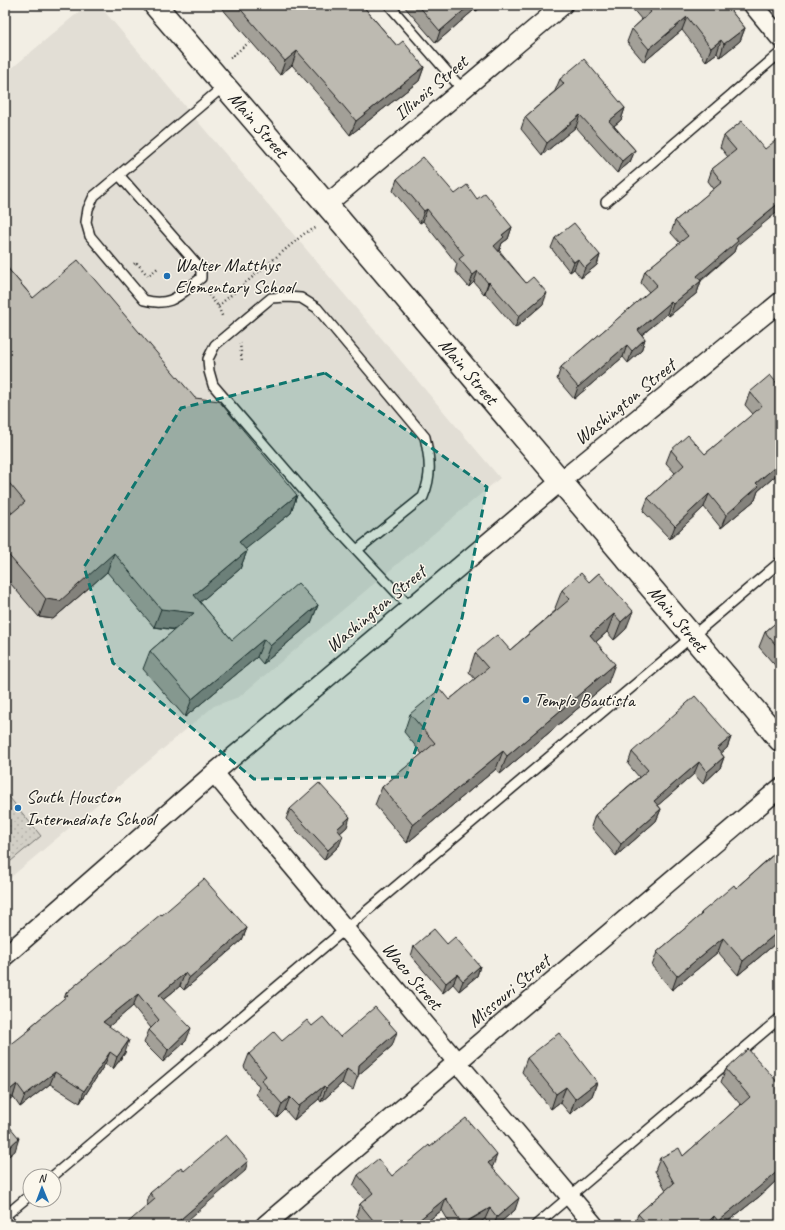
<svg xmlns="http://www.w3.org/2000/svg" width="785" height="1230" font-family="Caveat,sans-serif">
<defs>
<pattern id="park-dots" width="8" height="8" patternUnits="userSpaceOnUse"><rect width="8" height="8" fill="#d2cfc6"/><path d="M2 2h.1M6 6h.1" fill="none" stroke="#b4b1aa" stroke-width="1.8" stroke-linecap="round"/></pattern>
</defs>
<rect width="100%" height="100%" fill="#f2eee4"/>
<filter id="ink" filterUnits="userSpaceOnUse"><feTurbulence type="fractalNoise" baseFrequency=".025" numOctaves="2"/><feDisplacementMap in="SourceGraphic" scale="8" xChannelSelector="R" yChannelSelector="G"/><feConvolveMatrix kernelMatrix="1 2 1 2 8 2 1 2 1" color-interpolation-filters="sRGB"/></filter>
<g filter="url(#ink)">
<path fill="#e2ded5" d="M87 5H99L500 478 239 697 214 706 5 882V74Z"/>
<path fill="url(#park-dots)" stroke="#777671" d="M5 792 41 836 5 866Z"/>
<g fill="none" stroke-linecap="round" stroke-linejoin="round">
<g stroke="#1c1c1c" stroke-width="12">
<g id="lane">
<path d="M389 5 462 89"/>
<path d="M119 175 201 269V278C180 294 172 308 144 300L90 236 86 222 88 209 94 196Z"/>
<path d="M119 175 224 86"/>
<path d="M606 202 780 53"/>
<path d="M357 550 423 497C432 475 430 460 425 437L317 308 301 298 287 297 271 298 215 345 208 359 209 371 213 385 336 528 411 608"/>
<path d="M53 1176 780 562"/>
<path d="M5 1216 30 1195"/>
<path d="M536 1225 780 1018"/>
</g>
</g>
<g stroke="#1c1c1c" stroke-width="21">
<g id="street">
<path d="M753 5 780 38"/>
<path d="M326 205 563 5"/>
<path d="M214 773 594 1225"/>
<path d="M5 956 214 773 561 481 780 302"/>
<path d="M5 1223 6 1225"/>
<path d="M265 1225 780 788"/>
</g>
</g>
<g stroke="#1c1c1c" stroke-width="25">
<g id="secondary">
<path id="s1" d="M155 5 338 218 780 740"/>
</g>
</g>
<g stroke="#1c1c1c" stroke-width="2.5" stroke-dasharray="1 3" stroke-linecap="butt">
<path d="M230 58 252 40"/>
<path d="M134 264 136 262 148 276 159 267"/>
<path d="M206 292 218 306 223 318"/>
<path d="M218 306 305 233 318 227"/>
<path d="M240 343 242 362"/>
</g>
<use href="#lane" stroke="#fbf7ec" stroke-width="9"/>
<use href="#street" stroke="#fbf7ec" stroke-width="18"/>
<use href="#secondary" stroke="#fbf7ec" stroke-width="22"/>
</g>
<g fill="#a3a098" stroke="#1c1c1c">
<path d="M220 5H362L397 46 424 67 419 81 350 135 330 110V108L292 65 280 75 220 6Z"/>
<path d="M403 5H484L476 11 475 9 436 43Z"/>
<path d="M632 5H726L745 28 740 41 720 57 717 53 706 61 682 30 644 62 627 42 632 29 642 20 631 7Z"/>
<path d="M560 79 625 108 621 120 614 126 635 150 630 162 617 173 576 127 542 155 521 129 525 117 555 91Z"/>
<path d="M742 121 736 246 734 252 701 281 697 293 669 316 667 314 642 335 645 339 641 351 628 363 623 357 574 399 557 379 561 367 649 292 641 283 645 271 680 243 671 233 675 221 714 189 708 181 712 169 728 157 720 147 724 136Z"/>
<path d="M397 179 455 194 477 199 512 227 508 239 502 243 500 249 499 250 543 304 515 328 485 293 484 294 474 282 469 287 455 271 457 264 423 221 420 223 393 191Z"/>
<path d="M555 238 600 255 597 265 581 278 574 269 570 272 551 248Z"/>
<path d="M5 265 33 298 195 398 297 495 291 513 245 549 247 551 240 569 200 602 232 640 318 605 311 623 263 664 257 657 185 717 143 669 150 651 175 630 154 627 107 572 53 619 39 617 5 577V519L12 513 5 504Z"/>
<path d="M780 387V472L758 491 755 500 721 528 704 507 670 539 643 511 648 498 675 473 666 463 671 450 705 454 753 414 745 405 750 392Z"/>
<path d="M599 573 626 629 614 640 607 632 596 642 608 683 500 774 496 769 407 843 375 805 382 787 422 754 404 732 410 714 449 700 475 679 469 672 475 653 510 650 556 610 555 608 562 590 589 582Z"/>
<path d="M780 619V671L759 647 765 632Z"/>
<path d="M731 737 727 748 721 753 724 757 720 768 703 784 694 774 658 805 661 809 656 821 616 856 591 827 595 815 639 777 628 764 632 752Z"/>
<path d="M290 809 347 827 340 833 339 846 324 860 286 819Z"/>
<path d="M780 845V950L775 944 738 975 718 952 672 990 652 966 657 952 700 916 701 913 736 888 776 852 779 846Z"/>
<path d="M162 915 247 928 242 940 184 990 180 986 163 1000 186 1041 163 1062 144 1043 149 1030 151 1028 133 1006 109 1026 125 1053 113 1069 105 1064 80 1103 50 1084 20 1107 13 1097 30 1027 64 999 66 993Z"/>
<path d="M447 944 480 966 477 976 459 991 453 984 443 993 411 956 414 946Z"/>
<path d="M312 1026 340 1037 392 1046 358 1075 353 1090 342 1083 321 1102 319 1099 294 1120 285 1110 277 1118 256 1094 259 1087 244 1067 249 1054 282 1041Z"/>
<path d="M527 1058 597 1082 592 1096 570 1114 560 1102 551 1109 522 1072Z"/>
<path d="M726 1069 780 1085V1176L778 1177 777 1180 760 1196 723 1225H634L638 1214 666 1190 655 1171 660 1158 683 1156 741 1105 721 1082Z"/>
<path d="M430 1147 493 1166 492 1167 515 1210 497 1225H490L485 1219 476 1225H451L442 1210 423 1225H364L356 1215 360 1204 365 1200 353 1186 358 1175 392 1176Z"/>
<path d="M184 1171H245L148 1205 147 1203 150 1193Z"/>
</g>
<g fill="#84827c" stroke="#1c1c1c">
<path d="M470 5H476L475 9 436 43 440 31Z"/>
<path d="M479 5H484L476 11Z"/>
<path d="M687 17 682 30 644 62 649 49Z"/>
<path d="M745 28 740 41 720 57 724 44Z"/>
<path d="M721 40 717 53 706 61 711 48Z"/>
<path d="M297 51 292 65 280 75 285 61Z"/>
<path d="M424 67 419 81 350 135 356 121Z"/>
<path d="M625 108 621 120 605 133 609 121Z"/>
<path d="M580 115 576 127 542 155 547 143Z"/>
<path d="M635 150 630 162 617 173 622 161Z"/>
<path d="M780 202V210L736 246 734 252 692 287 697 276 736 238Z"/>
<path d="M427 209 423 221 420 223 424 211Z"/>
<path d="M512 227 508 239 502 243 500 249 490 257 494 246 502 235Z"/>
<path d="M600 255 597 265 581 278 585 268Z"/>
<path d="M578 259 574 269 570 272 574 262Z"/>
<path d="M478 271 474 282 469 287 473 275Z"/>
<path d="M701 281 697 293 669 316 673 304Z"/>
<path d="M489 282 485 293 484 294 488 283Z"/>
<path d="M547 293 543 304 515 328 519 316Z"/>
<path d="M671 302 667 314 633 342 638 330Z"/>
<path d="M645 339 641 351 628 363 632 351Z"/>
<path d="M627 345 623 357 574 399 578 387Z"/>
<path d="M780 463V472L758 491 755 500 721 528 726 515 756 483Z"/>
<path d="M709 494 704 507 670 539 675 526Z"/>
<path d="M297 495 291 513 232 560 239 542Z"/>
<path d="M247 551 240 569 188 612 194 613 188 631 154 627 161 609 194 595Z"/>
<path d="M114 553 107 572 53 619 39 617 46 599Z"/>
<path d="M318 605 311 623 263 664 270 646Z"/>
<path d="M633 611 626 629 614 640 621 622Z"/>
<path d="M614 614 607 632 583 653 590 635Z"/>
<path d="M264 639 257 657 185 717 192 699Z"/>
<path d="M615 664 608 683 500 774 507 756Z"/>
<path d="M731 737 727 748 713 761 717 749Z"/>
<path d="M503 751 496 769 407 843 413 825Z"/>
<path d="M724 757 720 768 703 784 707 772Z"/>
<path d="M699 762 694 774 649 813 654 801Z"/>
<path d="M661 809 656 821 616 856 621 844Z"/>
<path d="M350 817 347 827 333 839 337 829Z"/>
<path d="M343 836 339 846 324 860 328 850Z"/>
<path d="M247 928 242 940 184 990 189 978Z"/>
<path d="M780 930 775 944 738 975 743 961Z"/>
<path d="M723 938 718 952 672 990 677 976Z"/>
<path d="M480 966 477 976 459 991 463 981Z"/>
<path d="M185 973 180 986 154 1007 159 995Z"/>
<path d="M457 974 453 984 443 993 446 983Z"/>
<path d="M138 994 133 1006 99 1035 103 1022Z"/>
<path d="M191 1028 186 1041 163 1062 168 1050Z"/>
<path d="M397 1032 392 1046 357 1076 359 1065Z"/>
<path d="M129 1040 125 1053 113 1069 117 1057Z"/>
<path d="M110 1052 105 1064 80 1103 84 1091Z"/>
<path d="M347 1069 342 1083 321 1102 326 1088Z"/>
<path d="M55 1072 50 1084 20 1107 25 1095Z"/>
<path d="M597 1082 592 1096 570 1114 575 1099Z"/>
<path d="M17 1084 13 1097 5 1103V1094Z"/>
<path d="M324 1086 319 1099 294 1120 299 1106Z"/>
<path d="M566 1087 560 1102 551 1109 556 1094Z"/>
<path d="M290 1097 285 1110 277 1118 282 1104Z"/>
<path d="M19 1138 15 1151 5 1159V1151Z"/>
<path d="M497 1155 493 1166 484 1174 488 1163Z"/>
<path d="M248 1161 245 1171 182 1225H174Z"/>
<path d="M780 1169V1176L778 1177 777 1180 760 1196 723 1225H716L718 1221Z"/>
<path d="M446 1198 442 1210 423 1225H413Z"/>
<path d="M519 1198 515 1210 497 1225H494L497 1217Z"/>
<path d="M490 1208 485 1219 476 1225H462Z"/>
<path d="M714 1216 711 1225H705Z"/>
</g>
<g fill="#bdbab1" stroke="#1c1c1c">
<path d="M237 5H362L397 46 403 41 424 67 356 121 335 96 336 95 297 51 285 61Z"/>
<path d="M418 5H470L440 31Z"/>
<path d="M645 5H726L745 28 724 44 721 40 711 48 687 17 649 49 632 29 651 12Z"/>
<path d="M584 59 625 108 609 121 635 150 622 161 580 115 547 143 525 117 564 84 560 79Z"/>
<path d="M742 121 765 149 780 137V202L736 238 738 241 697 276 701 281 673 304 671 302 638 330 645 339 632 351 627 345 578 387 561 367 657 285 645 271 688 236 675 221 722 182 712 169 736 150 724 136Z"/>
<path d="M423 157 455 194 467 185 477 199 485 193 512 227 502 235 504 237 494 246 526 283 533 277 547 293 519 316 489 282 488 283 478 271 473 275 459 259 464 255 427 209 424 211 397 179Z"/>
<path d="M574 223 600 255 585 268 578 259 574 262 555 238Z"/>
<path d="M78 260 195 398 219 401 297 495 239 542 247 551 194 595 232 640 298 583 318 605 270 646 264 639 192 699 150 651 194 613 161 609 114 553 60 601 46 599 5 551V519L25 502 5 478V265L33 298Z"/>
<path d="M770 375 780 387V463L756 483 759 486 726 515 709 494 675 526 648 498 684 465 671 450 688 435 705 454 762 406 750 392Z"/>
<path d="M581 573 589 582 599 573 633 611 621 622 614 614 590 635 615 664 507 756 503 751 413 825 382 787 435 743 410 714 440 689 449 700 488 668 475 653 497 635 510 650 570 599 562 590Z"/>
<path d="M780 619V650L765 632Z"/>
<path d="M695 696 731 737 717 749 724 757 707 772 699 762 654 801 661 809 621 844 595 815 648 770 632 752Z"/>
<path d="M319 783 350 817 337 829 343 836 328 850 290 809Z"/>
<path d="M780 849V930L743 961 723 938 677 976 657 952 702 914 701 913 734 885 736 888Z"/>
<path d="M204 879 247 928 189 978 185 973 159 995 191 1028 168 1050 149 1030 159 1020 138 994 103 1022 129 1040 117 1057 110 1052 84 1091 55 1072 25 1095 17 1084 5 1094V1049L32 1028 30 1027 68 995 66 993 161 914 162 915Z"/>
<path d="M434 929 447 944 455 937 480 966 463 981 457 974 446 983 414 946Z"/>
<path d="M375 1007 397 1032 359 1065 358 1077 347 1069 326 1088 324 1086 299 1106 290 1097 282 1104 261 1080 266 1076 249 1054 274 1032 282 1041 307 1020 312 1026 323 1017 340 1037Z"/>
<path d="M559 1033 597 1082 575 1099 566 1087 556 1094 527 1058Z"/>
<path d="M748 1049 780 1085V1169L764 1183 718 1221 714 1216 705 1225H648L638 1214 674 1183 660 1158 679 1148 683 1156 750 1097 726 1069Z"/>
<path d="M466 1118 497 1155 488 1163 519 1198 497 1217 490 1208 462 1224 446 1198 413 1225H377L360 1204 373 1193 358 1175 378 1159 392 1176 429 1145 430 1147Z"/>
<path d="M5 1121 19 1138 5 1151Z"/>
<path d="M226 1135 248 1161 174 1225H125L155 1199 150 1193 181 1167 184 1171Z"/>
<path d="M109 1220 113 1225H103Z"/>
</g>
</g>
<path fill="#0f766e" fill-opacity="0.2" stroke="#0f766e" stroke-width="3" stroke-dasharray="8 5" stroke-linejoin="round" d="M325 373 487 487 462 618 406 777 254 779 113 663 84 567 181 408Z"/>
<g fill="#1f6fb2" stroke="#fbf7ec" stroke-width="1.5">
<circle cx="167" cy="276" r="4"/>
<circle cx="526" cy="700" r="4"/>
<circle cx="18" cy="808" r="4"/>
</g>
<g text-anchor="middle" dominant-baseline="central" stroke-width="3" stroke-linejoin="round" paint-order="stroke">
<g font-size="19" fill="#1c1c1c" stroke="#fbf7ec">
<text transform="translate(431 88) rotate(-40)">Illinois Street</text>
<text stroke="none"><textPath href="#s1" startOffset="158">Main Street</textPath></text>
<text stroke="none"><textPath href="#s1" startOffset="482">Main Street</textPath></text>
<text transform="translate(625 402) rotate(-39)">Washington Street</text>
<text transform="translate(376 609) rotate(-40)">Washington Street</text>
<text stroke="none"><textPath href="#s1" startOffset="806">Main Street</textPath></text>
<text transform="translate(412 976) rotate(50)">Waco Street</text>
<text transform="translate(509 991) rotate(-40)">Missouri Street</text>
</g>
<g font-size="19" fill="#1c1c1c" stroke="#fbf7ec" text-anchor="start">
<text x="175" y="265">Walter Matthys<tspan x="175" dy="22">Elementary School</tspan></text>
<text x="534" y="700">Templo Bautista</text>
<text x="26" y="797">South Houston<tspan x="26" dy="22">Intermediate School</tspan></text>
</g>
</g>
<rect width="785" height="1230" fill="none" stroke="#fbf7ec" stroke-width="20"/>
<rect x="10" y="10" width="765" height="1210" fill="none" stroke="#1c1c1c" stroke-width="1.5" filter="url(#ink)"/>
<g transform="translate(42 1188) rotate(359)"><circle r="19" fill="#fbf7ec" stroke="#a29f99"/>
<path d="M0-3L7 15L0 10L-7 15Z" fill="#1f6fb2"/>
<text y="-6" font-size="11" font-weight="bold" text-anchor="middle" fill="#1c1c1c">N</text>
</g>
</svg>
